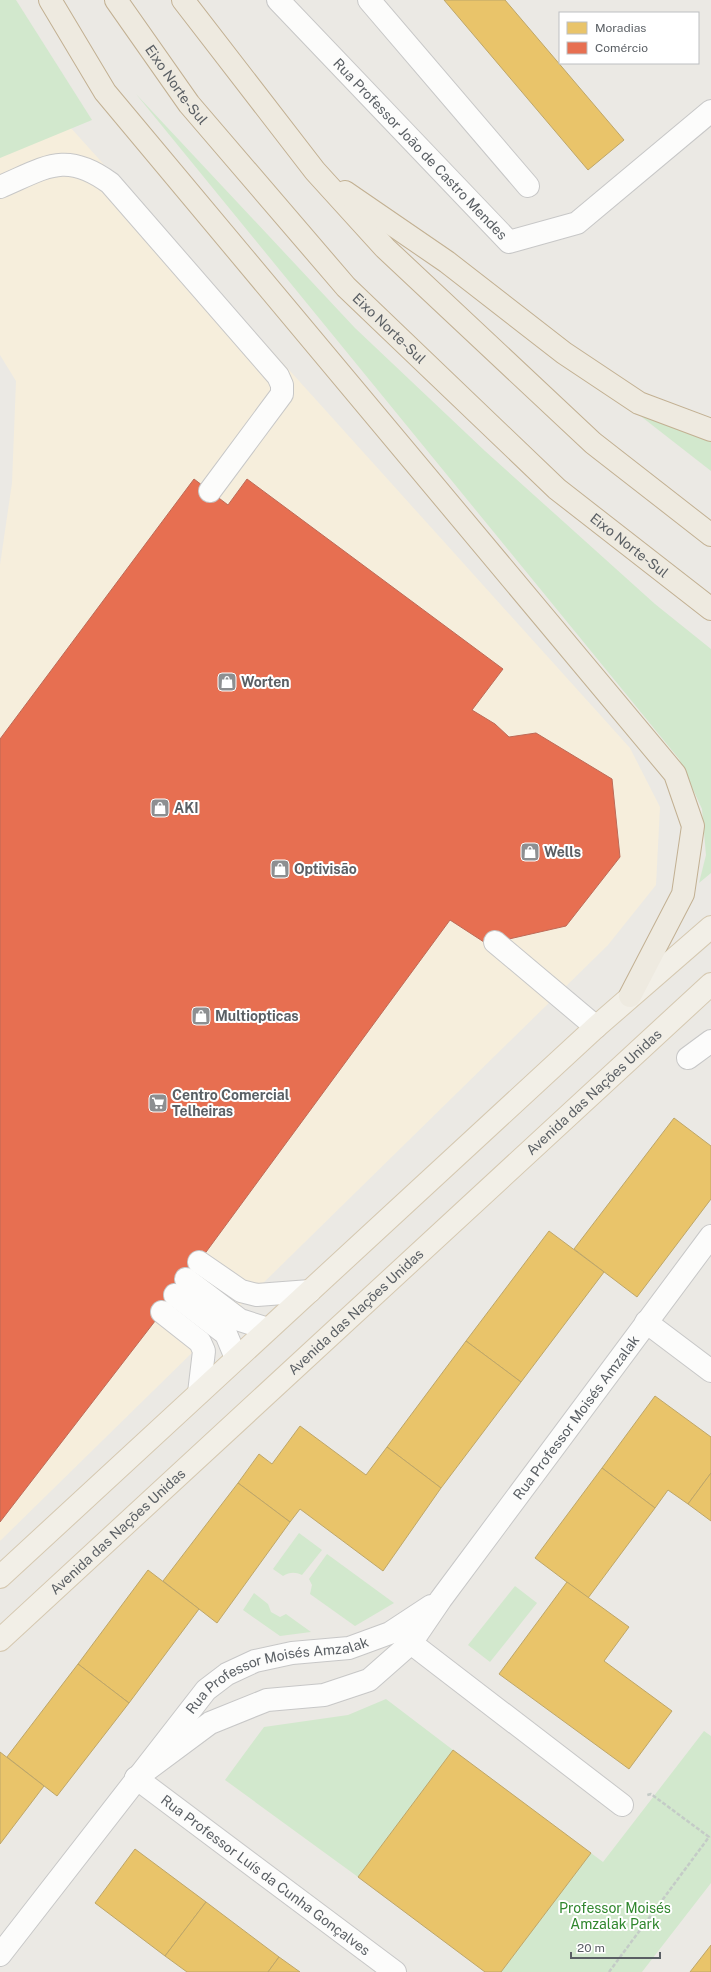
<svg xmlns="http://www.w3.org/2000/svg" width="711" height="1972" font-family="'Public Sans',sans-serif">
<rect width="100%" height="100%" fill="#ebe9e4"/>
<path fill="#f6eedc" d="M52 107 630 748 660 807 656 885 608 945 0 1541V565L12 483 16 381 0 355V136Z"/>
<g fill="#d2e8cd">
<path d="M0 0H16L92 120 0 158Z"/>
<path d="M136 94 355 328 485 451 655 604 711 649V873L699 883 706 855 702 809 679 759Z"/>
<path d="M638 414 711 441V471Z"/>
<path d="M299 1533 322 1550 302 1575C295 1572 290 1572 283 1576L273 1569Z"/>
<path d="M327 1554 394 1603 355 1626 310 1594 312 1585 309 1579Z"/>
<path d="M515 1586 537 1603 490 1662 468 1645Z"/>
<path d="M254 1593 268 1604 271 1612 280 1617 286 1614 311 1632 280 1636 243 1610Z"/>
<path d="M386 1699 453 1750 358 1877 225 1780 264 1727 348 1715Z"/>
<path d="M704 1731 711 1736V1883L642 1972H501L591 1853 603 1862Z"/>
</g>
<g fill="#e9c46a" stroke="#bea668">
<path d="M444 0H505L624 140 588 170Z"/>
<path d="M674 1118 711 1146V1199L637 1297 574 1249Z"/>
<path d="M549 1231 604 1272 521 1382 466 1341Z"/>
<path d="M466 1341 521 1382 441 1488 387 1447Z"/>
<path d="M655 1396 711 1437V1473L688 1504 668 1490 655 1508 602 1468Z"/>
<path d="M300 1426 366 1475 387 1447 441 1488 383 1571 300 1509 290 1522 238 1483 259 1454 272 1464Z"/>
<path d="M602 1468 655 1508 588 1598 535 1558Z"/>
<path d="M711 1473V1521L688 1504Z"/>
<path d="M238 1483 290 1522 217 1623 163 1581Z"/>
<path d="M148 1570 199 1609 129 1703 78 1664Z"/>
<path d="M567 1582 629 1627 604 1661 672 1711 629 1769 499 1674Z"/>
<path d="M78 1664 129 1703 57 1796 7 1757Z"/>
<path d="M453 1750 591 1853 501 1972H485L358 1877Z"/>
<path d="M0 1752 44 1786 0 1844Z"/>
<path d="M135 1849 206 1902 165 1956 95 1903Z"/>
<path d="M206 1902 279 1957 268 1972H187L165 1956Z"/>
<path d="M711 1945V1972H690Z"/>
<path d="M279 1957 300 1972H268Z"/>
</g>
<path fill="#e76f51" stroke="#bd6a57" d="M194 479 228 505 247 479 503 669 472 710 495 724 509 737 536 733 612 779 620 857 566 926 487 944 450 920 162 1312 0 1522V739Z"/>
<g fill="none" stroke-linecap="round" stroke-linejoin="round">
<g stroke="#c7c7c7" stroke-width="24">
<g id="minor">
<path id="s1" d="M278 0 509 242 577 223 711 111"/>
<path d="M369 0 528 186"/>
<path d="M0 187C45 168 65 150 110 183L278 376 282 385V394L210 491"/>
<path d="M495 942 596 1027"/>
<path d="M688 1058 711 1041"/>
<path d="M199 1262 241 1291 257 1295 310 1291"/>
<path d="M186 1279 240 1320 268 1329"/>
<path d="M175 1295 226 1334 236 1358"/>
<path d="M162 1312 200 1342 204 1351 199 1393"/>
<path d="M646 1322 711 1371"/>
<path d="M411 1643 622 1805"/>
<path id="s2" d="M136 1778 210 1723 267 1700 324 1695 369 1680 411 1643 441 1599 711 1236"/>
<path id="s3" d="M136 1778 395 1972"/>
<path id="s4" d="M0 1955 206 1690 227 1674 255 1661 292 1653 349 1648 390 1633 431 1606"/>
</g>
</g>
<g stroke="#d5c8b0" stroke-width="24">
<g id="major">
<path d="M0 1577 596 1027 711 927"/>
<path id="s5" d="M0 1640 711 984"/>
</g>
</g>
<g stroke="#c2b092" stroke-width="24">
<g id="highway">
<path d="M50 0 105 92 675 774 693 826 683 894 630 996"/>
<path id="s6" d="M116 0 189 104 346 287 557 489 711 609"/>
<path d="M183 0 315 171 385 248 593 443 711 535"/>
<path d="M345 192 447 262 564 353 639 403 711 430"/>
</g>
</g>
<path stroke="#c4cbc7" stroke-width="2.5" stroke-dasharray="4 2" stroke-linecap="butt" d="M609 1972 709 1837 651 1794 647 1795"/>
<use href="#minor" stroke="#fcfcfb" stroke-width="22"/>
<use href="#major" stroke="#f2efe7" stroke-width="22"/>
<use href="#highway" stroke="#eeeae0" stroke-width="22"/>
</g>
<defs>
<g id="shop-square" transform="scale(1)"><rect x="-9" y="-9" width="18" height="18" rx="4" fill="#8d8f91" stroke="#fff"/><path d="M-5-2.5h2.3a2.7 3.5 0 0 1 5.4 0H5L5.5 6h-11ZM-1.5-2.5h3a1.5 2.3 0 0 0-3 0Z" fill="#fff"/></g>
<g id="supermarket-square" transform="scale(1)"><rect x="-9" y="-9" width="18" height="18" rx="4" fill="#8d8f91" stroke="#fff"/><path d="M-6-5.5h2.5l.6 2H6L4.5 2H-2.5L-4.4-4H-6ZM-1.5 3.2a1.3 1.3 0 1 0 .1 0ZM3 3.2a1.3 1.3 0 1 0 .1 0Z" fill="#fff"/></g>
</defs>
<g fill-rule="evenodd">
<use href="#shop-square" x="227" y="682"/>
<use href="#shop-square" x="160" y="808"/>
<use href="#shop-square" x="530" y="852"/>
<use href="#shop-square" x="280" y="869"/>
<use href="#shop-square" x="201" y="1016"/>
<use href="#supermarket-square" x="158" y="1103"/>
</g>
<g text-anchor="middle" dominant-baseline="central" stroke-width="4" stroke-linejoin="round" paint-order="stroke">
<g font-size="14" fill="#5a5f64" stroke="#fff">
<text stroke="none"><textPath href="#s6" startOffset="104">Eixo Norte-Sul</textPath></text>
<text stroke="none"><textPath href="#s1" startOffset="206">Rua Professor João de Castro Mendes</textPath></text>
<text stroke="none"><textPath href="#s6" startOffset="428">Eixo Norte-Sul</textPath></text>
<text stroke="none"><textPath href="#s6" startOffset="752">Eixo Norte-Sul</textPath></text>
<text stroke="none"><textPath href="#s5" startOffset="808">Avenida das Nações Unidas</textPath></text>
<text stroke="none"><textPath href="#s5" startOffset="484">Avenida das Nações Unidas</textPath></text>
<text stroke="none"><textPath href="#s2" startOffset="594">Rua Professor Moisés Amzalak</textPath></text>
<text stroke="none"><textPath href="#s5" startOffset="160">Avenida das Nações Unidas</textPath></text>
<text stroke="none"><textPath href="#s4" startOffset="408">Rua Professor Moisés Amzalak</textPath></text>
<text stroke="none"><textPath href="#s3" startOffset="162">Rua Professor Luís da Cunha Gonçalves</textPath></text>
</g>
<g font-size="14" font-weight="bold" fill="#5a5f64" stroke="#fff" text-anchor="start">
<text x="241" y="682">Worten</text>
<text x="174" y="808">AKI</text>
<text x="544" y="852">Wells</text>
<text x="294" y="869">Optivisão</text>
<text x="215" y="1016">Multiopticas</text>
<text x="172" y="1095">Centro Comercial<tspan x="172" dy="16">Telheiras</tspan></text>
</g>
<g font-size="14" fill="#30872e" stroke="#fff">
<text x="615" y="1908">Professor Moisés<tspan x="615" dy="16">Amzalak Park</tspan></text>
</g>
</g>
<rect x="559" y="12" width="140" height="52" fill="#ffffff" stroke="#bdbfc1"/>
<rect x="567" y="22" width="20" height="12" fill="#e9c46a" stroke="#bdbfc1"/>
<text x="595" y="32" font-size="12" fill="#5a5f64">Moradias</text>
<rect x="567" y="42" width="20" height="12" fill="#e76f51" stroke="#bdbfc1"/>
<text x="595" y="52" font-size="12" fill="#5a5f64">Comércio</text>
<path d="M571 1952v6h89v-6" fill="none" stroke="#5a5f64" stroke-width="2"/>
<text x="577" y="1952" font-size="12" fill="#5a5f64" stroke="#ffffff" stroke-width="3" paint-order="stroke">20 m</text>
</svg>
